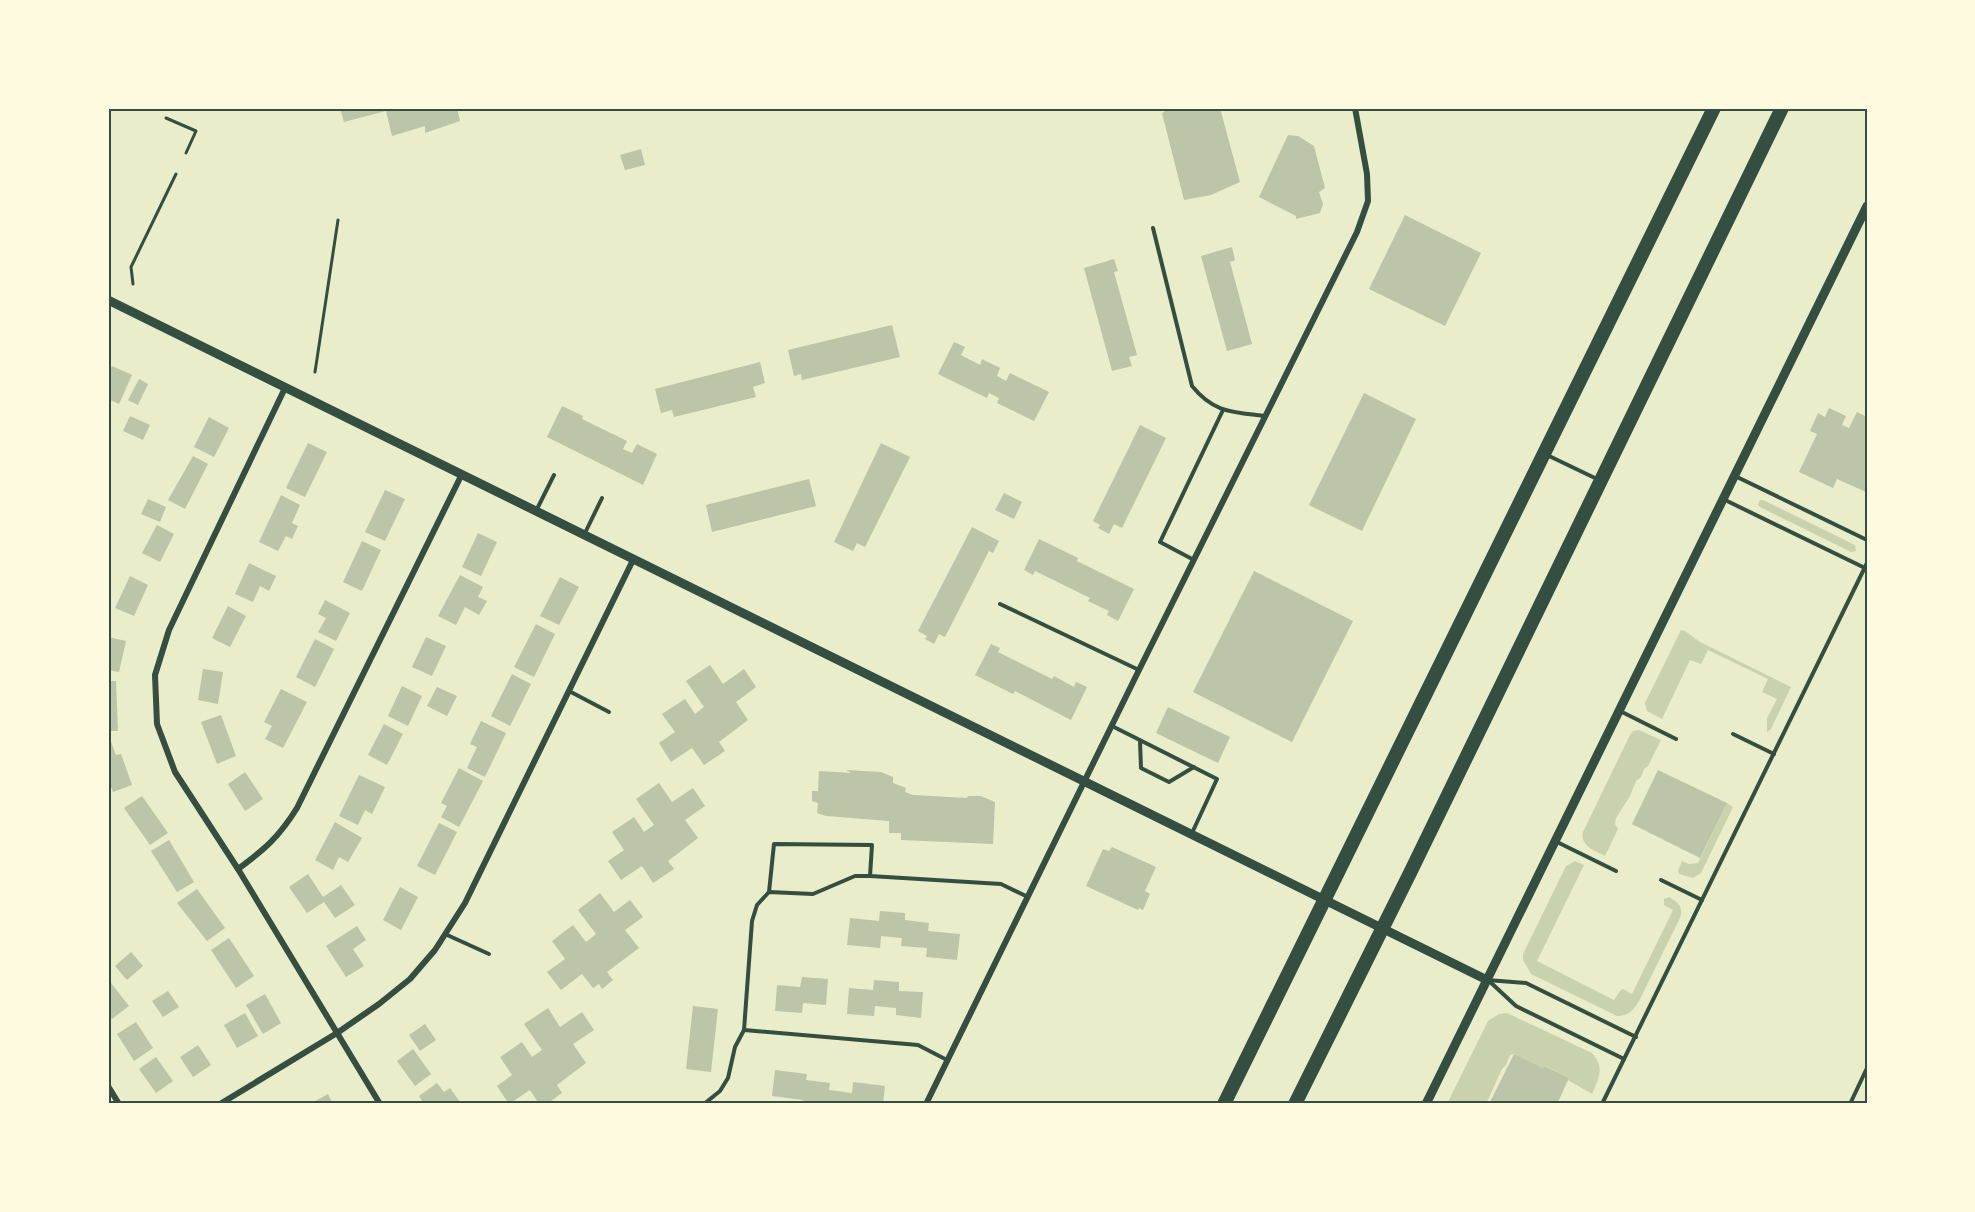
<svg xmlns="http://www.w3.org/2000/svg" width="1975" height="1212" font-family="Overpass,sans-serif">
<rect width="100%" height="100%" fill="#e9edc9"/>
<g fill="#cad2ad">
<path d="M1760 500H1763L1855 545 1856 551 1851 552 1760 507 1758 505Z"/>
<path d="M1681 630 1685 631 1700 642 1791 687 1771 729 1767 732V718L1777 699 1762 692 1768 679 1708 650 1701 664 1690 660 1662 719 1647 711 1645 703Z"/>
<path d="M1639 730 1661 740 1648 766 1644 769 1641 777 1636 781 1630 796 1616 818 1615 824 1618 829 1605 856C1594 850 1580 846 1583 832L1630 735 1633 731Z"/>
<path d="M1727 803 1733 807 1701 873 1693 878 1679 874 1678 871 1682 861 1689 864 1698 863Z"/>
<path d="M1575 861 1584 865 1537 961 1614 1000 1620 991 1623 989 1632 994 1673 910 1664 905V899L1669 897C1678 902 1684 907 1680 918L1639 1001C1634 1010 1628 1016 1617 1016L1531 974 1523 960V954L1566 866Z"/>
<path d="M1507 1013 1592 1053C1605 1067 1599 1078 1592 1094L1568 1080 1569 1078 1545 1066 1543 1068 1514 1054 1510 1055 1506 1065 1502 1069 1486 1104H1447L1488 1021 1499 1014Z"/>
</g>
<g fill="#bcc5a7">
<path d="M340 108H457L460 121 425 133V126L392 136 386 111 344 122Z"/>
<path d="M1166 108H1220L1240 182 1211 195 1184 200 1162 113 1167 110Z"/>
<path d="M1288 135 1298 136 1314 146 1325 188 1319 192 1323 204 1320 213 1296 219V216L1259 197Z"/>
<path d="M641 149 645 165 625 170 620 155Z"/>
<path d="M1405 215 1481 253 1445 326 1369 289Z"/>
<path d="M1232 247 1235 260 1230 262 1252 344 1227 351 1201 256Z"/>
<path d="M1114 259 1118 271 1114 272 1137 355 1129 357 1132 366 1112 371 1084 268Z"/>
<path d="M892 325 900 357 802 380 801 374 794 376 788 350Z"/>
<path d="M954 342 965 347 961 355 980 365 982 359 1000 368 997 376 1006 381 1010 373 1049 392 1034 421 997 403 999 398 989 393 987 398 938 374Z"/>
<path d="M760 362 765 383 753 387 756 397 674 417 672 410 661 413 655 389Z"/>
<path d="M112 366 132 375 119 404 108 399V375Z"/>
<path d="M139 379 148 384 138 405 128 400Z"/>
<path d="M1364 393 1416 419 1362 531 1309 505Z"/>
<path d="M562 406 583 416 582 419 627 441 623 449 632 453 637 444 657 454 643 485 547 437Z"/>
<path d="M1829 408 1846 416 1842 425 1849 428 1857 412 1867 417 1866 492 1837 479 1833 488 1799 472 1817 434 1810 431 1818 413 1825 417Z"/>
<path d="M130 416 150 425 143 440 123 431Z"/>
<path d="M209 417 229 428 214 457 194 447Z"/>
<path d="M1140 425 1166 438 1122 528 1114 524 1109 534 1098 528 1100 525 1093 521Z"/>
<path d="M308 443 327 452 305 497 286 488Z"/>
<path d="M881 443 910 457 865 547 857 543 853 551 834 542Z"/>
<path d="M193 456 208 464 185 509 168 500Z"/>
<path d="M809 479 816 506 712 532 706 505Z"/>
<path d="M385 490 405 499 385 541 365 532Z"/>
<path d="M1004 493 1022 502 1014 519 995 510Z"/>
<path d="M281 495 300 505 292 523 298 526 292 539 286 536 278 551 259 542Z"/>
<path d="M148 499 166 507 160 522 141 514Z"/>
<path d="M157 525 174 534 160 562 142 553Z"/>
<path d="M972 527 999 541 993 553 989 551 945 637 939 634 934 644 925 639 927 636 918 631Z"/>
<path d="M478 533 497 542 481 576 462 567Z"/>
<path d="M1039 539 1078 558 1077 561 1134 589 1118 621 1107 615 1109 611 1088 601 1090 598 1035 571 1033 575 1024 570Z"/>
<path d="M362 541 381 550 362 591 343 582Z"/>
<path d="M249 563 276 576 269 591 260 586 253 602 235 594Z"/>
<path d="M1254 571 1353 621 1292 742 1193 692Z"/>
<path d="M460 575 483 587 478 597 487 601 479 615 465 607 456 625 438 616Z"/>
<path d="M130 576 148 585 134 616 115 608Z"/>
<path d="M560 577 579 587 559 625 540 616Z"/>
<path d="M325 600 350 613 336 641 318 632 326 618 318 614Z"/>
<path d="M228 606 246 616 230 647 212 638Z"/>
<path d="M536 624 555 634 534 677 514 667Z"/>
<path d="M108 637 126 641 119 672 108 670Z"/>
<path d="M426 637 446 646 432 676 412 667Z"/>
<path d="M315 639 334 649 315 687 296 677Z"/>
<path d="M991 644 1000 648 998 652 1052 679 1054 676 1074 687 1076 682 1087 687 1071 720 1015 691 1013 694 975 675Z"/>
<path d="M710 665 723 684 744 669 756 687 736 702 748 720 719 742 725 751 704 765 692 748 671 762 659 743 675 732 662 714 685 699 695 714 704 707 686 681Z"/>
<path d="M203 669 223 672 218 704 198 700Z"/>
<path d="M512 674 531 684 510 726 491 716Z"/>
<path d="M108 681H116L118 731H108Z"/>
<path d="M402 686 422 696 408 726 388 716Z"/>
<path d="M437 687 457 696 447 716 427 706Z"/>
<path d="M281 689 307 702 283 748 265 739 272 726 264 722Z"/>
<path d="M1168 707 1230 737 1218 763 1156 733Z"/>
<path d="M221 715 236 756 217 764 201 722Z"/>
<path d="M481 721 506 733 485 777 467 768 477 747 470 744Z"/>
<path d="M384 724 403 734 387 765 368 755Z"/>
<path d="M110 739 116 755 121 754 132 785 113 792 108 779V740Z"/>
<path d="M459 768 483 781 459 827 441 817 447 806 441 803Z"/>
<path d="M846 770 881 772 893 777V783L906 788 905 792 913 795 967 798 968 796H981L995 802 993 844 901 840V833H889V821L826 816 817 813 818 803 812 801V791H818L819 771 851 773Z"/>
<path d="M1658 770 1727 803 1700 858 1632 824Z"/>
<path d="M245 772 263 799 245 811 228 784Z"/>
<path d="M359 775 385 787 372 814 365 810 358 825 339 816Z"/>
<path d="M659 783 672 802 693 788 705 806 685 820 698 838 668 861 674 869 653 883 642 866 621 880 608 861 624 850 612 832 634 817 644 832 654 825 636 799Z"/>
<path d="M142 796 168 833 150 845 124 808Z"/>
<path d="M335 822 362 838 348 862 339 857 333 870 315 860Z"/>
<path d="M439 823 457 832 435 875 417 866Z"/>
<path d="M169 840 194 882 177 892 151 851Z"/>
<path d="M1112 847 1156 867 1145 891 1150 894 1143 910 1139 908 1138 910 1086 886 1103 849 1109 851Z"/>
<path d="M308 874 323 897 341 885 355 905 335 918 324 902 307 913 289 887Z"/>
<path d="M400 887 418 897 401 930 383 920Z"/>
<path d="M197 889 225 928 207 941 177 903Z"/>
<path d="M600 893 614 912 630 900 643 917 625 930 639 948 607 972 613 980 602 989 599 984 593 988 582 974 561 990 547 972 565 959 552 941 573 925 586 942 596 934 578 910Z"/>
<path d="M880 911 905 913V920L929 923 928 931 960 934 957 960 926 957 927 948 901 946 902 938 881 936 880 948 847 945 850 918 879 921Z"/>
<path d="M357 926 366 940 353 949 364 966 346 977 326 946Z"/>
<path d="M229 938 254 976 236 988 211 950Z"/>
<path d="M131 952 143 966 127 980 115 966Z"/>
<path d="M802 977 828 979 826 1005 803 1003 802 1013 775 1011 777 985 800 987Z"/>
<path d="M874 980 899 982V991L923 992 921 1018 896 1015V1008L875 1006 874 1016 847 1014 849 988 873 990Z"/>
<path d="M111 983 129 1006 112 1019 108 1014V985Z"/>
<path d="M168 991 179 1007 163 1017 152 1001Z"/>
<path d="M265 994 281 1023 263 1034 246 1005Z"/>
<path d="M693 1006 718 1009 711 1072 686 1069Z"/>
<path d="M548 1008 560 1027 582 1012 594 1030 573 1044 586 1063 557 1085 562 1093 547 1104H539L530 1090 509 1104 497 1086 512 1075 500 1057 522 1042 532 1057 542 1050 524 1024Z"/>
<path d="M245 1013 258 1036 237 1048 224 1025Z"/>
<path d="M136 1022 153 1048 134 1061 117 1034Z"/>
<path d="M425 1024 436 1040 420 1051 409 1035Z"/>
<path d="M198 1045 211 1065 193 1077 180 1057Z"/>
<path d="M413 1049 431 1074 415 1086 397 1061Z"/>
<path d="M1514 1054 1543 1068 1544 1066 1569 1078 1557 1104H1489Z"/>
<path d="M156 1057 173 1081 156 1093 139 1069Z"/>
<path d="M775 1070 807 1074 806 1080 830 1083 829 1090 852 1093 853 1082 885 1086 883 1104H803V1100L772 1096Z"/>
<path d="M437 1083 444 1092 450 1088 460 1102 457 1104H424L419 1096Z"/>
<path d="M328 1094 333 1104H310Z"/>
</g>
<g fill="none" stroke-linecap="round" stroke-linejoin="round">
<g stroke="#344e41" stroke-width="3">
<path d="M166 118 196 131 186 153"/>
<path d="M133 284 131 267 176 174"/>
<path d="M315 372 338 220"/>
</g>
<g stroke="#344e41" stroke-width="4">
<path d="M1153 228 1192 386C1214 413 1232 412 1265 416"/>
<path d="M1547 455 1597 479"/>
<path d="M1735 476 1867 540"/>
<path d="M1723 499 1865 568"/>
<path d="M537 509 554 475"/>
<path d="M584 535 602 498"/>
<path d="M1194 560 1160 542 1223 410"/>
<path d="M1000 604 1139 670"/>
<path d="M569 691 609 712"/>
<path d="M1620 711 1676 739"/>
<path d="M1112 726 1217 779 1192 833"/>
<path d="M1733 734 1774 754"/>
<path d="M1140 741 1141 768 1169 782 1194 767"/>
<path d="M1555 841 1616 871"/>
<path d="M1661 880 1702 900"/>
<path d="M769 892 774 844 872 845 870 876"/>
<path d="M445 934 489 954"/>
<path d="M1487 980 1526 983 1636 1037"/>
<path d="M1488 980 1516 1006 1624 1059"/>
<path d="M744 1030 918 1045 947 1060"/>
<path d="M704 1104 720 1091 728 1078 735 1047 744 1030 752 921 757 905 769 892 813 894 855 876H870L1001 884 1028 897"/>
<path d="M1602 1104 1867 563"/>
<path d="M1850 1104 1867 1068"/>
</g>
<g stroke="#344e41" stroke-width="6">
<path d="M285 388 169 630 155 675 157 724 175 772 238 869 380 1104"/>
<path d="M238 869C265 849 279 837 297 808L461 476"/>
<path d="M108 1086 119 1104"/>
<path d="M220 1104 337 1033 379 1004 410 979 435 950 465 903 633 560"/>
<path d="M926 1104 1139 670 1357 232 1368 201 1367 174 1355 108"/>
</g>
<g stroke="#344e41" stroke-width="9">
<path d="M108 300 1487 980"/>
<path d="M1426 1104 1867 206"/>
</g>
<g stroke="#344e41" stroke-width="14">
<path d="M1224 1104 1714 108"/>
<path d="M1295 1104 1410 873 1782 108"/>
</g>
</g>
<rect width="1975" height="1212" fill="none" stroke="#fefae0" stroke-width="219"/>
<rect x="110" y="110" width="1756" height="992" fill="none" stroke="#344e41" stroke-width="2"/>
</svg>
